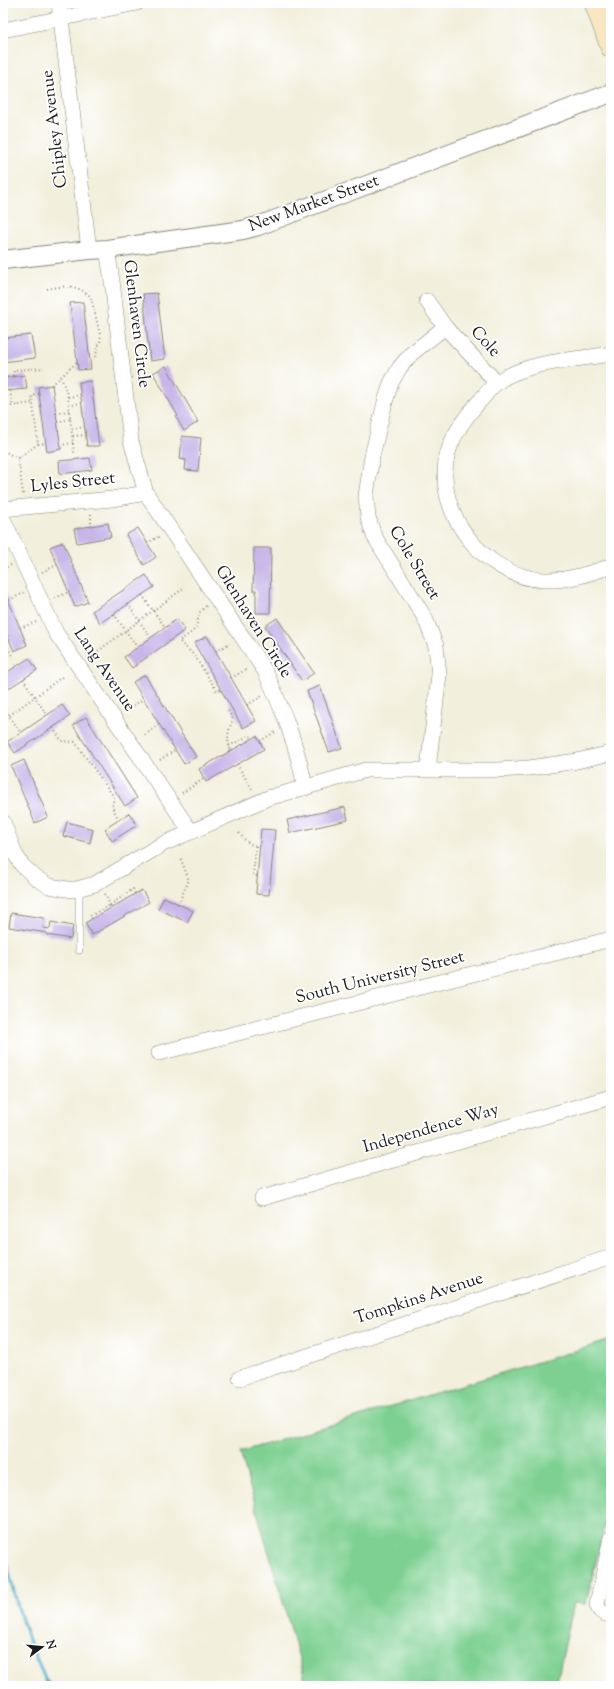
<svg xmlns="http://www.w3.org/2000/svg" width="614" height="1689" font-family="'Sorts Mill Goudy',serif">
<rect width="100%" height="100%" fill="#fff"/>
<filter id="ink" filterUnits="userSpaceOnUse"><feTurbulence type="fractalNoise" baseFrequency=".025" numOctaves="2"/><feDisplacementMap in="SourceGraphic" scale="8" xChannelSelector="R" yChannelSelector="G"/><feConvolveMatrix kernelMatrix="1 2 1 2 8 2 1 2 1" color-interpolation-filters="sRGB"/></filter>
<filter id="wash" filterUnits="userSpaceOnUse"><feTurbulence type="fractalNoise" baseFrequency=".012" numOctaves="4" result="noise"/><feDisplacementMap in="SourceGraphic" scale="16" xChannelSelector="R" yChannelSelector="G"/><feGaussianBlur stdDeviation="0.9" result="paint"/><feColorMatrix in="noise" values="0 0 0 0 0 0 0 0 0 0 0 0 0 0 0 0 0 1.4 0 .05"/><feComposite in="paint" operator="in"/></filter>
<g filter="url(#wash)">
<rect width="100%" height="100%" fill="#f2efdc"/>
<path fill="#7ed092" stroke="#4d7657" d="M611 1340V1497L586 1604 574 1603 556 1686H307L240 1452Z"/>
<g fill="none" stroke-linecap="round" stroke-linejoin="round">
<path stroke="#4aaac9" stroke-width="3.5" d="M3 1546C13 1595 26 1642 49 1686"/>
</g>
<g id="blocks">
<g fill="#c7b7e9">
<path d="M157 293 165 359 150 361 143 294Z"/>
<path d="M83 302 91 369 78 370 70 303Z"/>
<path d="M31 335 35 358 3 362V338Z"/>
<path d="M166 366 198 422 184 431 176 417 178 416 153 373Z"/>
<path d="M25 375 27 389 3 391V378Z"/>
<path d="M91 381 99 446H87L79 382Z"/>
<path d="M52 385 61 449 47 452 38 387Z"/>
<path d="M182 436 201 438 198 471 185 470 186 460 180 459Z"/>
<path d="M90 458 92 470 60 474 59 461Z"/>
<path d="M108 523 111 537 77 543 74 529Z"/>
<path d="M138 528 156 557 144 565 126 535Z"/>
<path d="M63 542 88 602 75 607 50 547Z"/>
<path d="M254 548H271L270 613H256V590H253Z"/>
<path d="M146 575 154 587 100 623 92 611Z"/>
<path d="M3 587 27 645 14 651 3 625Z"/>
<path d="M277 618 314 673 302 681 265 626Z"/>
<path d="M177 619 185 630 132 668 124 657Z"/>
<path d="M207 636 256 721 243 728 194 643Z"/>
<path d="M29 658 37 670 3 692V675Z"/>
<path d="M145 675 196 757 184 764 133 682Z"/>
<path d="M320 686 342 748 329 752 307 691Z"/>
<path d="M62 705 70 716 15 753 7 742Z"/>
<path d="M86 717 137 798 125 806 73 725Z"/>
<path d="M257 736 264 749 206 782 199 769Z"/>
<path d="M24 760 48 817 35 823 11 766Z"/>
<path d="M345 807 348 820 290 833 287 820Z"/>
<path d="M129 813 137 825 112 841 105 829Z"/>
<path d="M67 822 93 829 90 843 63 836Z"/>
<path d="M261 829 275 830 269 895 256 894Z"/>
<path d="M142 890 149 902 92 935 85 923Z"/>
<path d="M164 897 193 911 187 922 158 909Z"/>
<path d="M11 913 44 918 43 928 50 929 51 922 73 926 71 939 47 935V933L9 927Z"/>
</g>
</g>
</g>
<g filter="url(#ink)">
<use href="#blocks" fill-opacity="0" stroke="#87867c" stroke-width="1"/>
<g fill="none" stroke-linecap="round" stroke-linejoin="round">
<g stroke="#87867c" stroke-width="8">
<path id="service" d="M79 889V950"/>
</g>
<g stroke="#87867c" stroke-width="16">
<g id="minor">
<path d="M59 3 89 250"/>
<path d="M3 30 137 3"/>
<path d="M107 249 112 281 131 441 146 493 265 671C282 708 298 747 305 788"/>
<path d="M427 301 445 327 497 383"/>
<path d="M611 354C574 360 529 361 497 382 490 388 483 398 477 404 463 420 452 436 447 456 434 514 485 576 543 580 567 581 589 574 611 566"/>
<path d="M3 509 112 499 146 493"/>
<path d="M3 519 56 633 191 832"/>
<path d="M428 769 439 675 436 646 425 618 374 536 368 517 366 496 372 456 385 402 391 383 400 367 411 354 445 327"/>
<path d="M3 822 15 854 22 865 36 878 49 886 73 890 95 884 161 845 268 798 366 770H498L529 768 577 761 611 753"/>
<path d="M159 1053 611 939"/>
<path d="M262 1198 611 1097"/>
<path d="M240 1378 611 1257"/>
<path d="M611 1538 597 1604C599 1612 603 1614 611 1615"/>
</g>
</g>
<g stroke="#87867c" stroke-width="20">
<path id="tertiary" d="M3 260 89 250 107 249 243 230 258 226 611 93"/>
</g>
<g stroke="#87867c" stroke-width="22">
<path id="secondary" d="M595 3 611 47"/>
</g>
<g stroke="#87867c" stroke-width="2" stroke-dasharray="1 3" stroke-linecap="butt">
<path d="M47 289C66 286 75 283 91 297L101 339 94 360"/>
<path d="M13 376 14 370 44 368"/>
<path d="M61 377 68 397 74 453"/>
<path d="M52 385 77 362"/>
<path d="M10 391 13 406"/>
<path d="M39 394 32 396 38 444 46 443"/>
<path d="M68 397 81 395"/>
<path d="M69 405 82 403"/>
<path d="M3 407 33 403"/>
<path d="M56 413 69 411"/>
<path d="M57 422 70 419"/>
<path d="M72 429 84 427"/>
<path d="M73 436 86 435"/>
<path d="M60 445 73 443"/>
<path d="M3 451 18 458"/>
<path d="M76 472 79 489"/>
<path d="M23 494 18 458 38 444"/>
<path d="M91 514V526"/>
<path d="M147 543 160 536"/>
<path d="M3 569 11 565"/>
<path d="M42 572 57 565"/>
<path d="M142 595 165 627"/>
<path d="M55 598 69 592"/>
<path d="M9 600 24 593"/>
<path d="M128 604 150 637"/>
<path d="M206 606 199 613C196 632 195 630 179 641L194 655 217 691 221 690"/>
<path d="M114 614 137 647"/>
<path d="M20 628 36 622"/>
<path d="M3 636 13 658"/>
<path d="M98 651 184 588"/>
<path d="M216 651 230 643"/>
<path d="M231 678 247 669"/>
<path d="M23 679 47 715"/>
<path d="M247 705 262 696"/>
<path d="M3 707 21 733"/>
<path d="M127 710 143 699"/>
<path d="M228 711 233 719C228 731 226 739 231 751"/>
<path d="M3 720 62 677"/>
<path d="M53 728 62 741 75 742 114 797 112 807 119 820"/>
<path d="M145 735 159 724"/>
<path d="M260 741 277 731"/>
<path d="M229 746 248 736 252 737V739"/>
<path d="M160 760 175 750"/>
<path d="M237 764 253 791"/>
<path d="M182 793 205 778"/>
<path d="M239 833C245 840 249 846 259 846"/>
<path d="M256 846 253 875 257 876"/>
<path d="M105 894 110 905 133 889 135 894"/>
<path d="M178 904 189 880 180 857"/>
<path d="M92 919 90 916 110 905 111 908"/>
</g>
<use href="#service" stroke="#fff" stroke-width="7"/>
<use href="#minor" stroke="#fff" stroke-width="15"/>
<use href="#tertiary" stroke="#fff" stroke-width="18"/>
<use href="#secondary" stroke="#f9e7c3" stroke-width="21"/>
</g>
</g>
<g text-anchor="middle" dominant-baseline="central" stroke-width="3.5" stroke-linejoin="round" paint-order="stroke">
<g font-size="17" fill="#1c1c1c" stroke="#fff">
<text transform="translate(55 129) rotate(-97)">Chipley Avenue</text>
<text transform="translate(314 204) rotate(-20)">New Market Street</text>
<text transform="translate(136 324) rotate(83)">Glenhaven Circle</text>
<text transform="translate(485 342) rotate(48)">Cole</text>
<text transform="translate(73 483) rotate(-6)">Lyles Street</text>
<text transform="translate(414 563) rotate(59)">Cole Street</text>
<text transform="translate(253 622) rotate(58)">Glenhaven Circle</text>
<text transform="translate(104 670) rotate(56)">Lang Avenue</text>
<text transform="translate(380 978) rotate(-14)">South University Street</text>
<text transform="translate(431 1129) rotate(-16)">Independence Way</text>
<text transform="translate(419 1299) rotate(-18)">Tompkins Avenue</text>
</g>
</g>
<rect width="614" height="1689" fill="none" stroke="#fff" stroke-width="16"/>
<g transform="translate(42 1647) rotate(74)" stroke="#ffffff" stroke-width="3" paint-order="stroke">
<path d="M0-3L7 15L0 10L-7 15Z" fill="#1c1c1c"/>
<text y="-6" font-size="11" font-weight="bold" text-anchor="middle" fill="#1c1c1c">N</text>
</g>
</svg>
